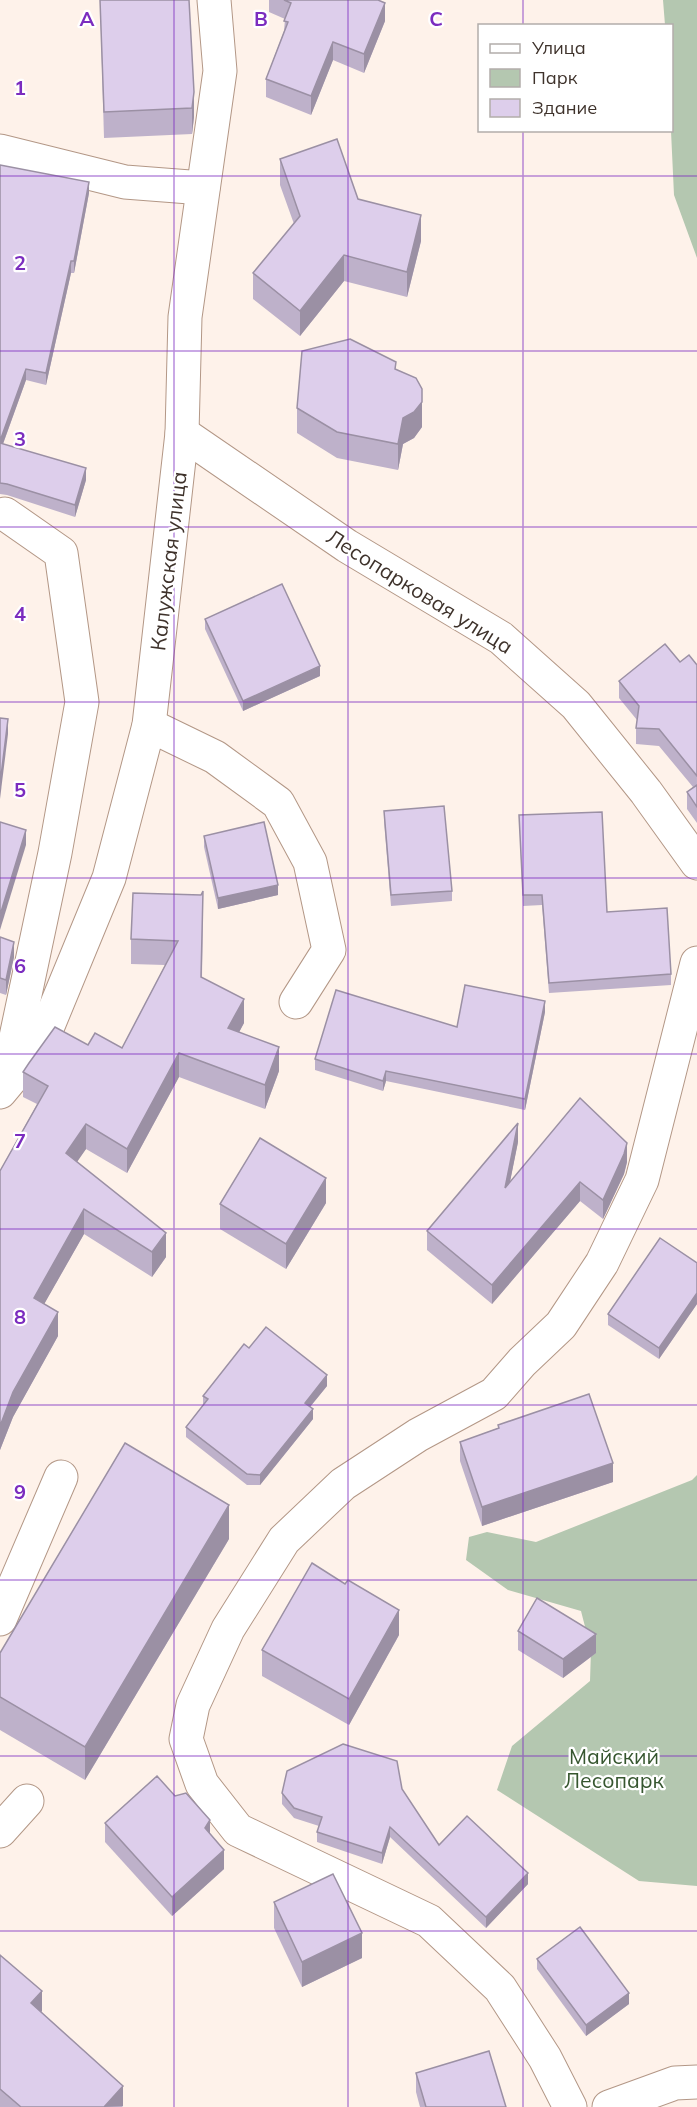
<svg xmlns="http://www.w3.org/2000/svg" width="697" height="2107" font-family="Mulish,sans-serif">
<rect width="100%" height="100%" fill="#fef2ea"/>
<g fill="#b4c7b0">
<path d="M663 0H697V258L674 195 671 131 672 26 665 25Z"/>
<path d="M697 1475V1886L639 1881 497 1790 512 1746 590 1681 591 1650 581 1611 508 1590 466 1560 469 1537 487 1532 536 1542 692 1480Z"/>
</g>
<g fill="none" stroke-linecap="round" stroke-linejoin="round">
<g stroke="#b39786" stroke-width="35">
<g id="minor">
<path d="M0 151 125 182 203 188"/>
<path d="M182 433 347 546 501 638 576 705 646 792 697 863"/>
<path d="M149 725 215 757 278 803 310 862 329 950 296 1002"/>
<path d="M4 1074 16 1037 55 853 82 702 61 553 5 514"/>
<path d="M0 1092 20 1068 45 1033 109 878 149 725 182 433 185 317 220 71 214 0"/>
<path d="M0 1619 61 1477"/>
<path d="M0 1831 27 1801"/>
<path d="M570 2107 545 2058 500 1988 429 1921 238 1830 202 1784 186 1739 193 1705 228 1629 284 1540 343 1484 418 1435 494 1394 522 1362 561 1325 602 1263 642 1180 697 963"/>
<path d="M609 2107 675 2083 697 2082"/>
</g>
</g>
<use href="#minor" stroke="#fff" stroke-width="33"/>
</g>
<g fill="#beb1ca">
<path d="M100 0 194 92V117L192 134 104 138Z"/>
<path d="M269 0H378L385 21 364 73 333 60 311 115 266 97V79L284 31 285 19 269 12Z"/>
<path d="M280 159 358 199 421 241 407 297 344 281 300 336 253 299V273L294 224 280 185Z"/>
<path d="M0 165 89 193 74 273H71L46 385 26 380 3 444 86 480 75 517 7 495 0 494Z"/>
<path d="M396 369 422 427 414 438 403 444 398 470 337 458 297 433V408Z"/>
<path d="M205 619 320 676 243 711 205 629Z"/>
<path d="M680 662 697 665V823L687 809V792L693 787 659 746 636 744V728L637 720 619 698V681Z"/>
<path d="M384 811 452 891V901L391 906 384 821Z"/>
<path d="M519 815 607 912 671 974V985L549 993 542 905 523 906Z"/>
<path d="M204 836 278 895 218 909 204 847Z"/>
<path d="M203 915 202 977 244 1023 239 1032 279 1071 265 1109 179 1077 127 1173 86 1149 76 1162 166 1257 152 1277 84 1234 44 1304 58 1336 13 1417 0 1450V1171L37 1104 23 1097V1072L88 1045 122 1048 165 965 131 964V939Z"/>
<path d="M0 937 14 957 6 995 0 993Z"/>
<path d="M545 1012 525 1110 386 1081 383 1091 315 1070V1059L457 1027Z"/>
<path d="M518 1142 510 1181 627 1162 624 1174 603 1219 580 1201 492 1304 427 1250V1231Z"/>
<path d="M326 1203 286 1269 220 1229V1204Z"/>
<path d="M697 1263V1304L659 1359 608 1325V1314Z"/>
<path d="M249 1348 327 1386 310 1407 313 1419 260 1485H247L186 1437V1427L203 1405V1396Z"/>
<path d="M498 1425 613 1482 482 1526 460 1461V1442L498 1428Z"/>
<path d="M229 1539 85 1780 0 1730V1653Z"/>
<path d="M518 1631 596 1653 563 1678 518 1650Z"/>
<path d="M399 1635 349 1725 262 1676V1650Z"/>
<path d="M402 1789 439 1845 528 1884 486 1928 390 1837 382 1864 317 1842V1832L319 1826 294 1818 282 1804V1793Z"/>
<path d="M105 1823 210 1835 224 1869 172 1916 105 1842Z"/>
<path d="M274 1902 362 1958 302 1987 274 1928Z"/>
<path d="M0 1955 42 2011 41 2012 123 2106 122 2107H0Z"/>
<path d="M537 1959 629 2004 586 2036 537 1969Z"/>
<path d="M416 2073 506 2107H420L416 2092Z"/>
</g>
<g fill="#9b90a4">
<path d="M385 3V21L364 73V54Z"/>
<path d="M333 42V60L311 115V96Z"/>
<path d="M194 92V117L192 134V108Z"/>
<path d="M89 182V193L74 273V261Z"/>
<path d="M421 215V241L407 297V272Z"/>
<path d="M344 255V281L300 336V311Z"/>
<path d="M71 261V273L46 385V373Z"/>
<path d="M26 369V380L0 452V441Z"/>
<path d="M422 389V427L414 438 403 444 398 470V444L403 418Z"/>
<path d="M86 468V480L75 517V505Z"/>
<path d="M320 666V676L243 711V701Z"/>
<path d="M8 719V734L0 799V784Z"/>
<path d="M26 830V845L0 930V915Z"/>
<path d="M278 885V895L218 909V898Z"/>
<path d="M14 942V957L6 995V980Z"/>
<path d="M244 999V1023L228 1053V1028Z"/>
<path d="M545 1001V1012L525 1110V1099Z"/>
<path d="M279 1047V1071L265 1109V1085Z"/>
<path d="M179 1053V1077L127 1173V1149Z"/>
<path d="M386 1071V1081L383 1091V1081Z"/>
<path d="M518 1123V1142L505 1207V1188Z"/>
<path d="M86 1124V1149L66 1178V1153Z"/>
<path d="M627 1143V1162L624 1174 603 1219V1200Z"/>
<path d="M326 1178V1203L286 1269V1244Z"/>
<path d="M580 1182V1201L492 1304V1285Z"/>
<path d="M84 1209V1234L34 1322V1298Z"/>
<path d="M166 1233V1257L152 1277V1252Z"/>
<path d="M697 1293V1304L659 1359V1348Z"/>
<path d="M58 1312V1336L13 1417 0 1450V1426L13 1392Z"/>
<path d="M327 1375V1386L305 1413V1403Z"/>
<path d="M313 1409V1419L260 1485V1475Z"/>
<path d="M613 1463V1482L482 1526V1507Z"/>
<path d="M229 1505V1539L85 1780V1747Z"/>
<path d="M399 1610V1635L349 1725V1699Z"/>
<path d="M596 1634V1653L563 1678V1659Z"/>
<path d="M210 1820V1839L205 1828Z"/>
<path d="M390 1827V1837L382 1864V1853Z"/>
<path d="M224 1850V1869L172 1916V1897Z"/>
<path d="M528 1873V1884L486 1928V1917Z"/>
<path d="M362 1933V1958L302 1987V1962Z"/>
<path d="M42 1991V2011L31 2023V2003Z"/>
<path d="M629 1993V2004L586 2036V2025Z"/>
<path d="M123 2086V2106L104 2107Z"/>
</g>
<g fill="#ddceeb" stroke="#9b90a4" stroke-width="1.5">
<path d="M100 0H189L194 92 192 108 104 112Z"/>
<path d="M284 0H378L385 3 364 54 333 42 311 96 266 79 288 22 284 21 291 3Z"/>
<path d="M337 139 358 199 421 215 407 272 344 255 300 311 253 273 300 216 280 159Z"/>
<path d="M0 165 89 182 74 261H71L46 373 26 369 0 441Z"/>
<path d="M350 339 396 362 395 369 416 378 422 389V402L414 412 403 418 398 444 337 432 297 408 302 351Z"/>
<path d="M0 443 86 468 75 505 7 484 0 483Z"/>
<path d="M282 584 320 666 243 701 205 619Z"/>
<path d="M665 644 680 662 689 655 697 665V776L659 729 636 728 639 706 619 681Z"/>
<path d="M0 718 8 719 0 784Z"/>
<path d="M697 785V807L687 792Z"/>
<path d="M444 806 452 891 391 895 384 811Z"/>
<path d="M602 812 607 912 667 908 671 974 549 983 542 895H523L519 815Z"/>
<path d="M0 822 26 830 0 915Z"/>
<path d="M264 822 278 885 218 898 204 836Z"/>
<path d="M203 891 201 977 244 999 228 1028 279 1047 265 1085 179 1053 127 1149 86 1124 66 1153 166 1233 152 1252 84 1209 34 1298 58 1312 13 1392 0 1426V1171L48 1086 23 1072 29 1063 55 1027 88 1045 95 1033 122 1048 178 941 131 939 133 893 201 895Z"/>
<path d="M0 937 14 942 6 980 0 978Z"/>
<path d="M465 985 545 1001 525 1099 386 1071 383 1081 315 1059 336 990 457 1027Z"/>
<path d="M580 1098 627 1143 624 1154 603 1200 580 1182 492 1285 427 1231 518 1123 505 1188Z"/>
<path d="M260 1138 326 1178 286 1244 220 1204Z"/>
<path d="M660 1238 697 1263V1293L659 1348 608 1314Z"/>
<path d="M266 1327 327 1375 305 1403 313 1409 260 1475 247 1474 186 1427 208 1399 203 1396 244 1344 249 1348Z"/>
<path d="M589 1394 613 1463 482 1507 460 1442 499 1428 498 1425Z"/>
<path d="M125 1443 229 1505 85 1747 0 1697V1653Z"/>
<path d="M312 1563 345 1584 348 1580 399 1610 349 1699 262 1650Z"/>
<path d="M537 1598 596 1634 563 1659 518 1631Z"/>
<path d="M343 1744 397 1761 402 1789 439 1845 467 1816 528 1873 486 1917 390 1827 382 1853 317 1832 322 1817 294 1808 282 1793 287 1771Z"/>
<path d="M157 1776 175 1796 186 1793 210 1820 205 1828 224 1850 172 1897 105 1823Z"/>
<path d="M333 1874 362 1933 302 1962 274 1902Z"/>
<path d="M580 1927 629 1993 586 2025 537 1959Z"/>
<path d="M0 1955 42 1991 31 2003 123 2086 104 2107H21L0 2089Z"/>
<path d="M489 2051 506 2107H426L416 2073Z"/>
</g>
<path fill="none" stroke="#7b2cbf" stroke-width="1.5" stroke-opacity="0.55" d="M174 0V2107M348 0V2107M523 0V26M523 130V2107M0 176H697M0 351H697M0 527H697M0 702H697M0 878H697M0 1054H697M0 1229H697M0 1405H697M0 1580H697M0 1756H697M0 1931H697"/>
<g text-anchor="middle" dominant-baseline="central" stroke-width="4.5" stroke-linejoin="round" paint-order="stroke">
<g font-size="21" fill="#3e322b" stroke="#fff">
<text transform="translate(168 561) rotate(-83)">Калужская улица</text>
<text transform="translate(420 591) rotate(32)">Лесопарковая улица</text>
</g>
<g font-size="21" fill="#36562f" stroke="#fff">
<text x="614" y="1756">Майский<tspan x="614" dy="24">Лесопарк</tspan></text>
</g>
</g>
<g font-size="20" text-anchor="middle" font-weight="bold" fill="#7b2cbf" stroke="#fff" stroke-width="4.5" stroke-linejoin="round" paint-order="stroke">
<text x="87" y="26">A</text>
<text x="261" y="26">B</text>
<text x="436" y="26">C</text>
<text x="20" y="95">1</text>
<text x="20" y="270">2</text>
<text x="20" y="446">3</text>
<text x="20" y="621">4</text>
<text x="20" y="797">5</text>
<text x="20" y="973">6</text>
<text x="20" y="1148">7</text>
<text x="20" y="1324">8</text>
<text x="20" y="1499">9</text>
</g>
<rect x="478" y="24" width="195" height="108" fill="#ffffff" stroke="#b2adaa" stroke-width="1.5"/>
<rect x="490" y="44" width="30" height="9" fill="#ffffff" stroke="#b2adaa" stroke-width="1.5"/>
<text x="532" y="54" font-size="18" fill="#3e322b">Улица</text>
<rect x="490" y="69" width="30" height="18" fill="#b4c7b0" stroke="#b2adaa" stroke-width="1.5"/>
<text x="532" y="84" font-size="18" fill="#3e322b">Парк</text>
<rect x="490" y="99" width="30" height="18" fill="#ddceeb" stroke="#b2adaa" stroke-width="1.5"/>
<text x="532" y="114" font-size="18" fill="#3e322b">Здание</text>
</svg>
